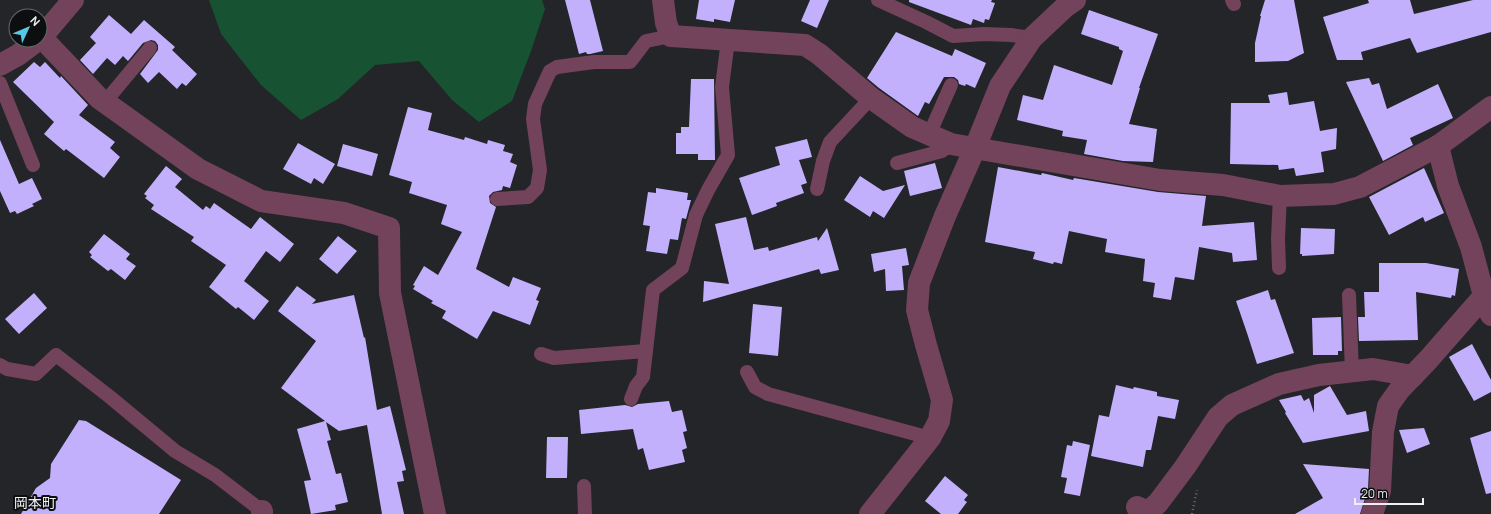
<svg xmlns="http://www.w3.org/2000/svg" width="1491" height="514" font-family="Manrope,'Noto Sans JP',sans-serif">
<rect width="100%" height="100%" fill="#232528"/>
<path fill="#175332" d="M209 0H542L545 9 531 51 512 101 479 122 452 100 419 61 375 65 338 99 301 120 261 85 221 34Z"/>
<g fill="#c3b0fd">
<path d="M565 0H590L603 51 590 54H587L586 52 579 54Z"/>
<path d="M699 0H735L730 22 714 19V22L696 19Z"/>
<path d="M810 0H829L817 28 801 21Z"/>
<path d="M909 0H992L991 2 995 3 989 20 985 19 984 23 973 19 971 25 909 2Z"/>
<path d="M1265 0H1294L1304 53 1288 61 1255 62V43L1261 16H1260Z"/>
<path d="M1368 0H1410L1414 14 1473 0H1491V32L1417 53 1410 38 1361 52 1363 60H1337L1323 17 1369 3Z"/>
<path d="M1089 10 1158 34 1139 88H1140L1129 124 1157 129 1153 162 1123 161 1084 154 1087 140 1062 136 1063 131 1017 120 1023 95 1043 100 1054 65 1112 85 1123 51 1119 49V47L1081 34Z"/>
<path d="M109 15 131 34 144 20 175 47 172 50 197 74 186 86 182 83 177 89 159 72 148 83 140 74 158 50V45L155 41 151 40 143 43 128 61 123 56 115 65 107 58 93 74 80 60 96 43 90 37Z"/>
<path d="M896 32 952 56 955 49 986 63 975 88 966 84 965 86 959 84 958 80 954 77H944L929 104 925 102 918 116 879 88 867 78Z"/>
<path d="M34 62 40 67 45 62 60 78 61 76 88 105 79 115 115 142 110 148 120 157 104 178 66 149 64 151 44 134 54 122 13 82Z"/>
<path d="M1369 78 1372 85 1379 83 1387 109 1438 84 1453 118 1410 138 1413 145 1383 161 1346 82Z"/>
<path d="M691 79H714L715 160H698V154H676V133H681V127H689Z"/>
<path d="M1287 92 1289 105 1314 101 1320 131 1337 128 1336 149 1321 152 1324 172 1296 176 1294 168 1279 170 1278 165 1230 164 1231 103H1270L1268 95Z"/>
<path d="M408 107 432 113 428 130 464 140 465 137 487 144 488 140 505 145 503 151 513 154 510 162 517 165 510 188 503 186 502 190 493 192 489 196 490 203 496 207 476 269 509 287 513 277 541 288 536 300 539 301 530 325 493 311 477 339 442 318 446 311 431 303 433 301 413 289 415 286 413 285 424 266 438 275 462 232 441 224 447 205 409 193 412 182 389 175Z"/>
<path d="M807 139 812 157 799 160 807 183 801 185 804 193 776 203 777 206 752 215 739 178 780 165 775 147Z"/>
<path d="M0 140 19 184 32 178 42 199 32 204 34 206 17 214 15 211 10 213 0 191Z"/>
<path d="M298 143 335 164 323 184 314 178 311 184 283 169Z"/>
<path d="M343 144 378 154 372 176 337 166Z"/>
<path d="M935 163 942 188 910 196 904 171Z"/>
<path d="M166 166 182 179 175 187 203 210 206 206 210 209 214 203 251 229 260 217 294 244 280 262 266 251 244 281 269 301 254 320 238 307 236 309 209 287 226 265 191 241 194 237 151 209 154 205 145 198 147 196 144 194Z"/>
<path d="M998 167 1041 175 1042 173 1073 180 1074 178 1158 192 1206 196 1202 226 1254 222 1257 260 1233 262 1232 253 1199 247 1194 280 1175 277 1171 300 1153 297 1155 283 1143 281 1145 259 1105 252 1107 239 1069 231 1062 264 1054 262 1053 264 1033 259 1035 252 985 242Z"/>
<path d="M1424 168 1444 213 1425 222 1423 217 1389 235 1369 197Z"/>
<path d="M860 176 883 191 905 185 884 218 873 211 870 217 844 200Z"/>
<path d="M656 188 688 193 687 200H691L686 219 682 218 678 240 670 239 667 254 646 251 650 226 643 225 648 192 656 193Z"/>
<path d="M746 217 754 250 768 247 769 251 817 237 818 241 827 228 839 270 821 274 819 269 703 302 704 281 729 284 715 224Z"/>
<path d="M1301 228 1335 229 1334 254 1302 256V254H1300Z"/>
<path d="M104 234 130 254 126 259 136 266 125 280 111 269 108 271 90 257 92 255 89 252Z"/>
<path d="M338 236 357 251 337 274 319 259Z"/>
<path d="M906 248 909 265 902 266 904 290 886 291 885 269 874 272 871 254Z"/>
<path d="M1379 263H1426L1459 269 1455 296 1452 295 1451 298 1416 292 1418 340 1359 341 1358 317H1365L1364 292H1379Z"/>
<path d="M297 286 316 300 312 304 354 295 364 338 365 337 377 410 390 406 406 470 402 471 404 481 397 482 404 514H382L367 425 339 431 326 422 331 440 327 441 336 474 341 473 348 502 335 505 336 510 311 514 304 481 311 480 297 429 325 421 281 388 316 341 278 311Z"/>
<path d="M1268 290 1271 300 1275 299 1294 353 1257 364 1247 333 1236 301Z"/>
<path d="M34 293 47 308 19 334 5 319Z"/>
<path d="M753 304 782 307 778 356 749 353Z"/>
<path d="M1341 317 1342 351H1338V355H1313L1312 318Z"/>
<path d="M1472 344 1491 380V392L1474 401 1449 357Z"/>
<path d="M1116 385 1133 389 1134 387 1157 392V396L1179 400 1175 419 1158 416 1151 450H1146L1143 467 1091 456 1099 415 1109 417Z"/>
<path d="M1330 386 1347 415 1366 411 1369 431 1303 443 1285 413 1286 412 1279 400 1301 395 1304 401 1309 398 1314 413V395Z"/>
<path d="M669 401 672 412 682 410 687 431 683 432 687 448 682 450 685 462 649 470 643 448 638 450 633 429 581 434 579 410 625 405 632 407 638 404Z"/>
<path d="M79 420 86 421 181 480 159 514H21L36 488 50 478 51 464Z"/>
<path d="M1424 428 1430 444 1407 453 1399 430Z"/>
<path d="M1491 431V493L1486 494 1470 438Z"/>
<path d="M547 437H568L567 478H546Z"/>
<path d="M1073 441 1090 445 1080 496 1064 493 1067 478 1061 477 1067 445 1072 446Z"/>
<path d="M1303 464 1369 469 1368 489 1360 514H1295L1323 498Z"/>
<path d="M945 476 968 495 964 500 967 502 958 514H941L925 501Z"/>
</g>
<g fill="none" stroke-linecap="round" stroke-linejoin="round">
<path stroke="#6a6c6f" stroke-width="2.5" stroke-dasharray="1 3" stroke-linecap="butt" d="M1192 514 1197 490"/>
<g stroke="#73425b" stroke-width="14">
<path d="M878 0 926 22 953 36 984 34 1011 35 1032 38"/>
<path d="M1232 0 1234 4"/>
<path d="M0 83 33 165"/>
<path d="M105 102 150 48"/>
<path d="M929 135 951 85"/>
<path d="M897 163 942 151 951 144"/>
<path d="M817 189 823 161 830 142 871 98"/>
<path d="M497 199 528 197 537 188 540 170 533 119 535 104 550 71 557 67 594 62H630L646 41 671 36"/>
<path d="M1279 268 1278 238 1280 196"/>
<path d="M1349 295 1352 372"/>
<path d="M541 354 554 358 646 351"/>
<path d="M0 365 7 369 36 374 56 355 110 397 175 451 215 475 262 511"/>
<path d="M747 372 755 387 768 394 930 438"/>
<path d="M631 399 636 386 643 377 653 290 682 268 696 215 708 190 728 155 722 87 728 40"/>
<path d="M584 486 585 514"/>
</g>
<g stroke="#73425b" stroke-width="22">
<path d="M663 0 666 23 671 36 805 45 819 54 871 98 912 127 951 144 1160 180 1223 185 1280 196 1334 194 1360 187 1438 146 1491 107"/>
<path d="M42 38 99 98 198 169 261 201 344 213 389 228 390 293 435 514"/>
<path d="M40 39 73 0"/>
<path d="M0 65 18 55 38 40"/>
<path d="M1438 146 1448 186 1471 247 1484 296 1491 315"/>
<path d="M1137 507 1148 512 1158 503 1185 467 1218 417 1232 405 1279 384 1319 375 1373 369 1413 376"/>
<path d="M262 511V514"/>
<path d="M870 514 930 438 939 421 942 400 926 345 917 310 919 283 945 216 975 148 1000 86 1032 38 1065 7 1075 0"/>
<path d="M1372 514 1380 491 1383 432 1388 406 1400 389 1428 360 1484 296"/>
</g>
</g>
<g text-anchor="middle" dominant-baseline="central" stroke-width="4" stroke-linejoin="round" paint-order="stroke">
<g font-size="14" fill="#eef0f2" stroke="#0d0e10">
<text x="35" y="502">岡本町</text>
</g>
</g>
<g transform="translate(28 28) rotate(46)"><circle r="19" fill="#0d0e10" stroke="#67686a"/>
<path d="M0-3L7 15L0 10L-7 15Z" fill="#58c9e3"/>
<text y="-6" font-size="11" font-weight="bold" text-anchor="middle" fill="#eef0f2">N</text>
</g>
<path d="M1355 498v6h68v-6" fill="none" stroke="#eef0f2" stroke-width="2"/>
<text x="1361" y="498" font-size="12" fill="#eef0f2" stroke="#0d0e10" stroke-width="3" paint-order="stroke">20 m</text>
</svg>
